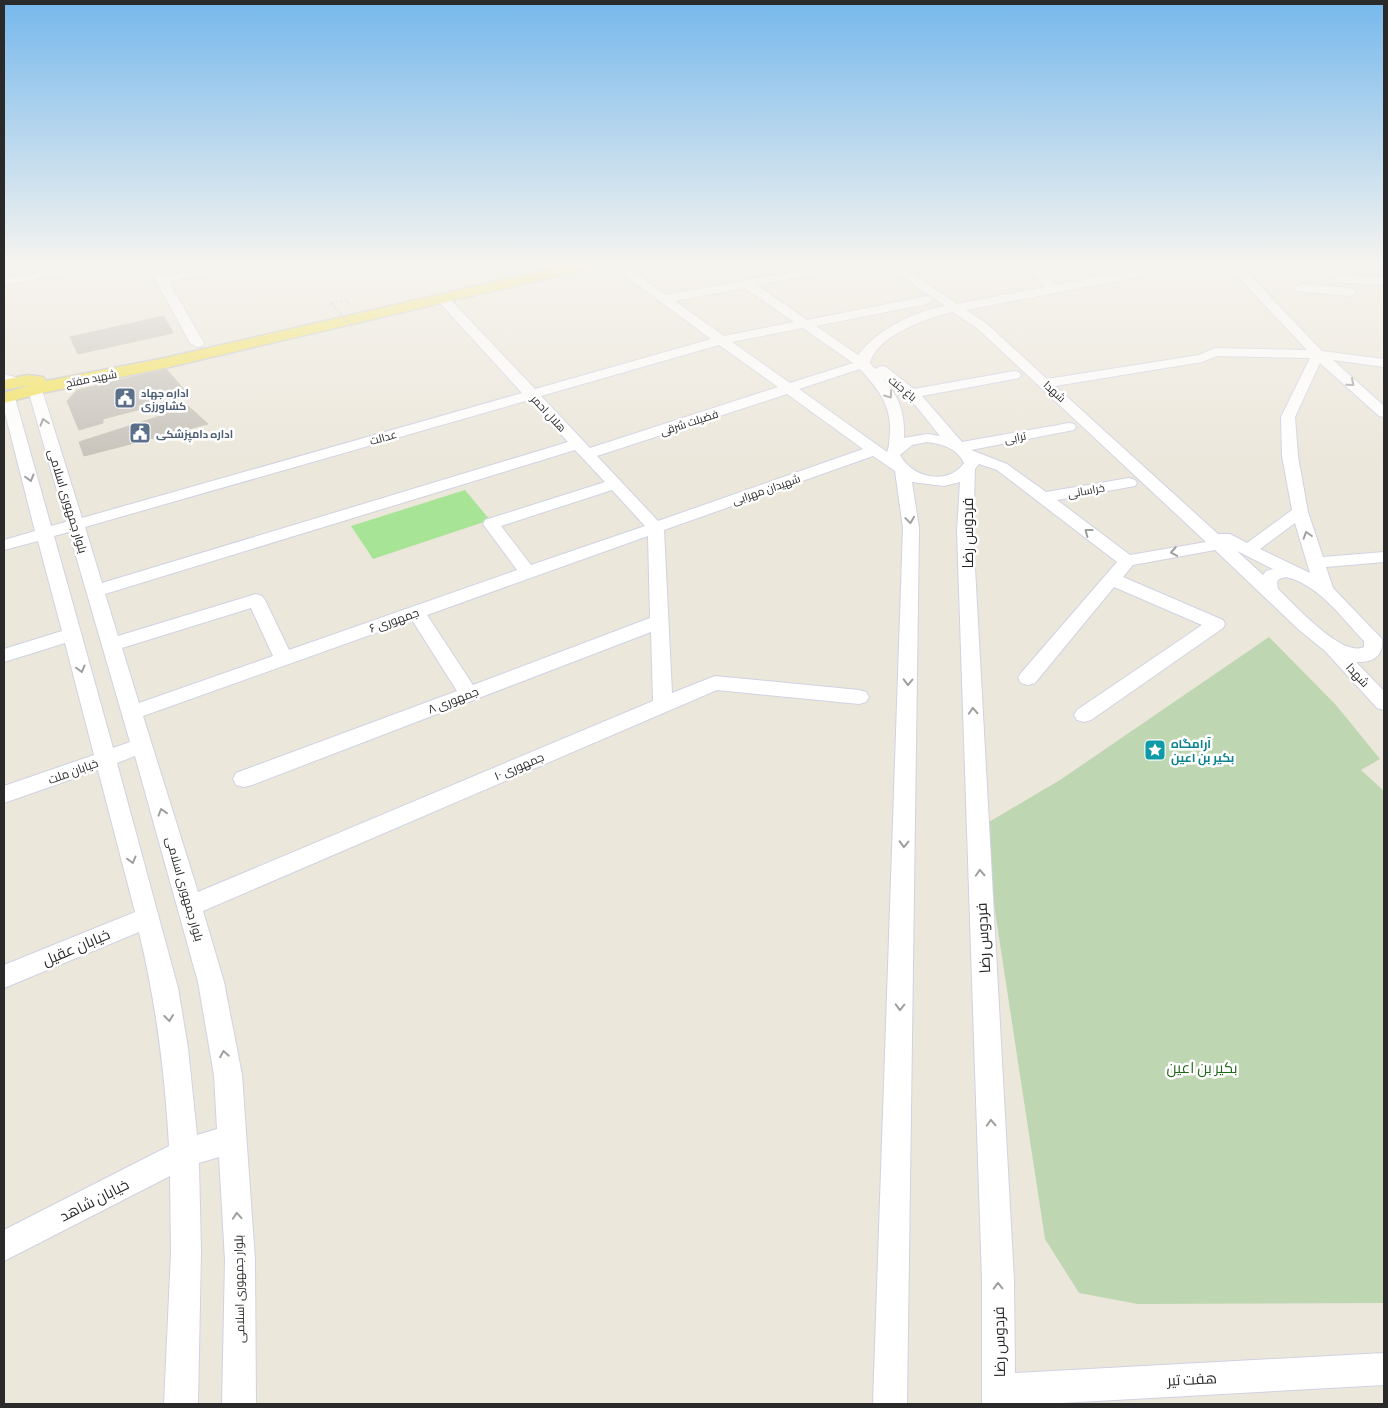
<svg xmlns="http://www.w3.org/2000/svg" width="1388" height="1408" font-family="Manrope,Cairo,sans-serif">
<rect width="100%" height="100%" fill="#ece7db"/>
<path fill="#a8e496" d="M465 490 490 520 373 559 351 526Z"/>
<path fill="#bfd6b2" d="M1269 637 1336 705 1380 759 1361 770 1384 791V1303L1138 1304 1079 1293 1045 1239 982 826 1060 780Z"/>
<g fill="#c7c3bb" stroke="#c7c3b5">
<path d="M164 316 173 333 78 354 70 337Z"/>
<path d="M166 369 190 396 103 419V423L79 430 67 401 77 390Z"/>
<path d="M186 404 208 424 84 456 79 442 157 417 166 410Z"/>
</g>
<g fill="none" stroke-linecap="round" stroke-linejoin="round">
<g stroke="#d0d2e3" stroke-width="2">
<g id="minor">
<path d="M70 266H95L89 269 4 285V279Z"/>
<path d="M148 266H160L165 276 210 266H232L230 268 169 282 204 343 202 346 197 347 190 343Z"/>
<path d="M612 266H626L666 295 824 266H849L843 269 757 285 807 320 927 296 931 297 933 300 927 304 816 326 858 355C878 329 913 312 945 306L887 266H901L957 304 1045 287 1029 266H1041L1055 285 1148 266H1166L1138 277 966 310 986 323 1047 379 1199 355 1215 348 1307 350 1228 266H1241L1322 351 1384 359V367L1333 360 1384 406V417L1379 416 1320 363 1295 417 1298 456 1308 512 1323 557 1384 552V562L1326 567 1333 588 1382 639C1384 656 1373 663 1356 662L1384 691V710L1377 708 1325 651 1298 629 1215 550 1133 565 1123 577 1223 620 1225 624 1223 628 1091 720 1084 722 1077 720 1074 715 1077 710 1202 625 1114 587 1035 683 1028 685 1021 683 1018 678 1021 673 1117 562 997 470 979 464 975 469 973 531 1014 1280 1015 1373 1384 1353V1385L1043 1404H982V1280L957 531 960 482 944 486 912 482 919 528 907 1404H873L903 528 895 471 873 456 664 530 672 693 715 676 859 690 866 692 869 697 866 702 859 704 717 690 203 911 224 982 242 1075 255 1260 256 1404H222L225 1260 219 1157 199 1163 201 1252 198 1404H164L171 1252 170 1176 4 1261V1230L169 1146C165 1073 156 1003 139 932L4 988V965L135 912 98 770 4 803V786L94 755 65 643 4 662V649L62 631 38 541 4 550V540L35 531 4 409V395H13L15 398 51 526 66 522 28 390 30 387 35 386 42 390 82 518 522 393 438 301 436 298 438 295H446L535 389 711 339ZM745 288 794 322 724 336 675 301ZM953 312 978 329 1206 542 1130 555 1057 500 1135 486 1137 483 1135 480 1129 478 1046 492 1007 464 971 450 1074 430 1076 427 1074 424 1069 423 962 442 922 396 1014 379 1019 378 1021 375 1019 372 1014 371 914 389 886 367 881 366 875 369 870 363C876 336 929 317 953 312ZM803 328 853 363 790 383 732 342ZM719 345 778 387 590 448 541 396ZM1217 356 1310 358 1281 417 1282 456 1292 510 1247 543 1230 534H1218L1055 386 1202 362ZM860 369C878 389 891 404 890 432 889 439 890 446 887 452L799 389ZM883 379 916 406 940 436 927 434 904 438C905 414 900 397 883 379ZM787 394 863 449 658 521 597 456ZM529 400 568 442 102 583 85 527ZM927 442C942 444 957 448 964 463 948 486 912 478 900 455L912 445ZM575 450 605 482 485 520 483 524 517 570 289 650 265 600 262 596 256 594 118 636 105 594ZM612 490 645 526 531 565 501 526ZM1295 523 1310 573 1260 549ZM69 532 130 742 113 748 54 536ZM648 536 650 618 473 685 427 615ZM1237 551 1273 569 1266 571 1263 575ZM1286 577C1319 585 1341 617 1364 641V647C1342 658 1294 604 1278 589L1277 582 1279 579ZM251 608 273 656 139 703 122 648ZM412 620 457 691 236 773 233 779 236 785 244 787 252 785 651 632 653 701 198 892 143 716ZM135 756 198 982 214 1075 217 1129 197 1135 188 1048 178 988 117 763Z"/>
<path d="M1288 266 1333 268 1339 271 1333 274 1290 272 1284 269Z"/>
<path d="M1340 275 1384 278V285L1336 282V276Z"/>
<path d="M1300 284 1351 288 1357 292 1351 296 1296 291 1294 288Z"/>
<path d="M4 374 22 379 24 382 17 386 4 382Z"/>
</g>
</g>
<g stroke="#c8c8c8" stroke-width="3">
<path id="major" d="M563 266H589L582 270 165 368 42 393 4 403V393L30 385 4 390V380L27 375 43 377 46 381 165 358Z"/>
</g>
<path stroke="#c8c8c8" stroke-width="2" stroke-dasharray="2.5 2" stroke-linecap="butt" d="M331 303 347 300 351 305"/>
<use href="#minor" fill="#fff" fill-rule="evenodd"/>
<use href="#major" fill="#f3e159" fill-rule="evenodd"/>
<path stroke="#c8c8c8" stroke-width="2" stroke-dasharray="2.5 2" stroke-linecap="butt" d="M331 303 352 327"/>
</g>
<defs><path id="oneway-chevron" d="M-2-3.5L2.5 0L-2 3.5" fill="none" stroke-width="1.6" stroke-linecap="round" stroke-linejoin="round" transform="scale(1.25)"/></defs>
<g stroke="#9f9f9f">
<use href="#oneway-chevron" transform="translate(1351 383) rotate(41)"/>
<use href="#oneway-chevron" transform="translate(889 395) rotate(54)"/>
<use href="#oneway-chevron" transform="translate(44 422) rotate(-106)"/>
<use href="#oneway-chevron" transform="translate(30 478) rotate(75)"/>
<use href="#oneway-chevron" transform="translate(910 520) rotate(82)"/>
<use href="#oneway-chevron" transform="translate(1088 532) rotate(-143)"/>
<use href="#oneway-chevron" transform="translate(1307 535) rotate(-108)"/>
<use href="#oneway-chevron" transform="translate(1174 552) rotate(170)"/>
<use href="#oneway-chevron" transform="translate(81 669) rotate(75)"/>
<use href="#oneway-chevron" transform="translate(908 682) rotate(91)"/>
<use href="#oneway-chevron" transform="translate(973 711) rotate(-93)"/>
<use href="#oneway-chevron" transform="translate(162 812) rotate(-107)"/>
<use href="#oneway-chevron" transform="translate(904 844) rotate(91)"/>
<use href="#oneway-chevron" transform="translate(132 860) rotate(75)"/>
<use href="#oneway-chevron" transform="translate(980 873) rotate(-93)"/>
<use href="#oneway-chevron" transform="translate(900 1007) rotate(91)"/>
<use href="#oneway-chevron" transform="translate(169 1018) rotate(83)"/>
<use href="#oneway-chevron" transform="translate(224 1054) rotate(-100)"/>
<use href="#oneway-chevron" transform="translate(991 1123) rotate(-93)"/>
<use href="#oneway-chevron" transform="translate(237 1216) rotate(-94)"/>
<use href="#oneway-chevron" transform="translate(998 1286) rotate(-91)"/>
</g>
<linearGradient id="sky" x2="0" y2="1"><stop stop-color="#76b8ec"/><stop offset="0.57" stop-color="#f6f4ef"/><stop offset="1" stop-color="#f6f4ef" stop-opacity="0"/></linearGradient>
<rect width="1388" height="463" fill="url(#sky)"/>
<defs>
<g id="civic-square" transform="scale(1.125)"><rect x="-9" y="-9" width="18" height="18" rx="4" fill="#5c6f8a" stroke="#fff"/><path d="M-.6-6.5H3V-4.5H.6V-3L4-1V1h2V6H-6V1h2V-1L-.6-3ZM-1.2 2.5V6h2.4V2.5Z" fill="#fff"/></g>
<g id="sight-square" transform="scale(1.125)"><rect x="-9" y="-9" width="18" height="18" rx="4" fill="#0f9aa8" stroke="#fff"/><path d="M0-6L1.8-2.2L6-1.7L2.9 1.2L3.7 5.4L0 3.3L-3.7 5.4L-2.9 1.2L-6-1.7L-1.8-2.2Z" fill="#fff"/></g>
</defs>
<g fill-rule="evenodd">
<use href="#civic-square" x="125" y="398"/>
<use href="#civic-square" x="140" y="433"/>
<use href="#sight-square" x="1155" y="750"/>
</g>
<g text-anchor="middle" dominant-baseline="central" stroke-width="5" stroke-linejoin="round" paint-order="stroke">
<g font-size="11" fill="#2a2a2a" stroke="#fff">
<text transform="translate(91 378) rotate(-11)">شهید مفتح</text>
<text transform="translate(903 388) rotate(39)">باغ جنت</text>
<text transform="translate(1055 391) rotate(42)">شهدا</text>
<text transform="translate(549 413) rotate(47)">هلال احمر</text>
<text transform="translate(689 422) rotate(-18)">فضیلت شرقی</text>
<text transform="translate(383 437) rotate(-16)">عدالت</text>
<text transform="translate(1015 437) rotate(-11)">ترابی</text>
<text transform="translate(766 489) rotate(-19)">شهیدان مهرابی</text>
<text transform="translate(1086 490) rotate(-10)">خراسانی</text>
</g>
<g font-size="11" font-weight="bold" fill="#4e5e75" stroke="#fff" text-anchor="start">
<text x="141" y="392">اداره جهاد<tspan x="141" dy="13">کشاورزی</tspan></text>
<text x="156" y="433">اداره دامپزشکی</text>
</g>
<g font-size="12" fill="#2a2a2a" stroke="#fff">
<text transform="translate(68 501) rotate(73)">بلوار جمهوری اسلامی</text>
<text transform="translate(394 620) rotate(-19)">جمهوری ۶</text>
<text transform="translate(1358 675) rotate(47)">شهدا</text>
<text transform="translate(453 700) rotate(-21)">جمهوری ۸</text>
<text transform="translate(519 766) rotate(-23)">جمهوری ۱۰</text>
<text transform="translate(73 771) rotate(-20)">خیابان ملت</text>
<text transform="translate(185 889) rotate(74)">بلوار جمهوری اسلامی</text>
<text transform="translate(239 1289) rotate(-91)">بلوار جمهوری اسلامی</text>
</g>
<g font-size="12" font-weight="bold" fill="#0d838f" stroke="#fff" text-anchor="start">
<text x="1171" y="743">آرامگاه<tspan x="1171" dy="14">بکیر بن اعین</tspan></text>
</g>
<g font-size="15" fill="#2a2a2a" stroke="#fff">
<text transform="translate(967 533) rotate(-90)">فردوس رضا</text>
<text transform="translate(983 938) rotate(-93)">فردوس رضا</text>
<text transform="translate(76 947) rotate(-23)">خیابان عقیل</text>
<text transform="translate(94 1200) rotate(-27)">خیابان شاهد</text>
<text transform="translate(999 1342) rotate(-91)">فردوس رضا</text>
<text transform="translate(1192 1379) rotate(-3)">هفت تیر</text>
</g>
<g font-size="15" fill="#206818" stroke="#fff">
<text x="1202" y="1067">بکیر بن اعین</text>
</g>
</g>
<rect width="1388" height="1408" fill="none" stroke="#2a2a2a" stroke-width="10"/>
</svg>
